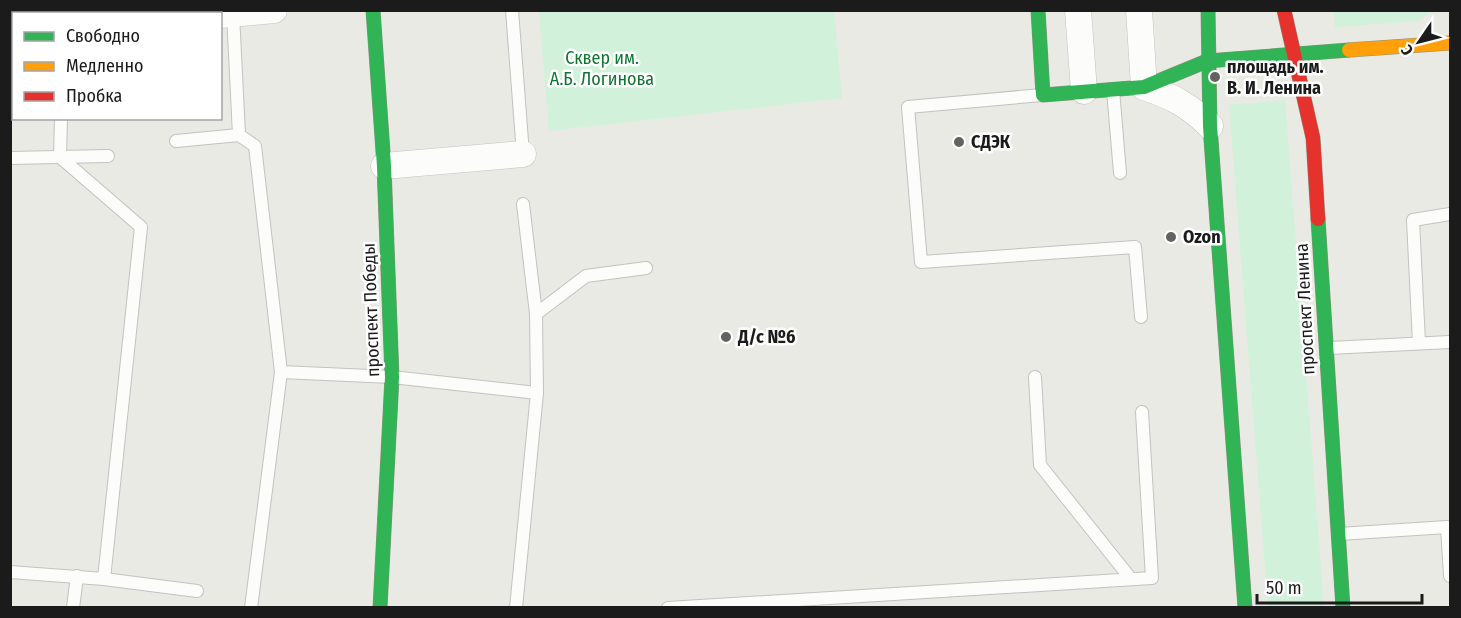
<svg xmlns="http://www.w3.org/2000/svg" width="1461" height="618" font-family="'Fira Sans Condensed',sans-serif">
<rect width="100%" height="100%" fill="#eaeae4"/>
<g fill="#d1f1da">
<path d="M539 11H834L842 98 549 131Z"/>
<path d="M1334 11V10L1432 11 1419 21 1335 27Z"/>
<path d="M1285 100 1324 607H1268L1229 105Z"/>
</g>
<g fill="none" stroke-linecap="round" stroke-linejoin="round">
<g stroke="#c2c2c0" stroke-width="14">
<g id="lane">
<path d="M512 10 523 154"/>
<path d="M233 14 239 135 255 146 281 372 251 608"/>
<path d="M1113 90 1120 173"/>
<path d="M1042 95 908 107 921 262 1135 247 1141 317"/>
<path d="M61 118 60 157 141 227 104 579"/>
<path d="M176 141 239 135"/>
<path d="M10 158 108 156"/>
<path d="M536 314 586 276 646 268"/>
<path d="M1419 343 1413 220 1450 214"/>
<path d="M1329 348 1450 342"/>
<path d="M281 372 392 377 537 393"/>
<path d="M1035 377 1040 465 1131 579"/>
<path d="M1339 534 1447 527 1450 576"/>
<path d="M10 572 104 579 197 591"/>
<path d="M73 608 77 576"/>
<path d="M516 608 537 393 536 314 523 204"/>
<path d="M668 608 1152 578 1142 412"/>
</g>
</g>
<g stroke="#c2c2c0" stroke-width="27">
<g id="street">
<path d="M1078 10 1084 91"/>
<path d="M1139 10 1144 87C1172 96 1190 106 1210 126"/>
<path d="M220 15 274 10"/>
<path d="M10 27H14"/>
<path d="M384 166 523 154"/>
</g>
</g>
<g stroke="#8c937d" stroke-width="15">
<g id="fast">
<path d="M373 10 384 166 392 377 380 608"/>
<path d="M1038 10 1043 95 1144 87 1207 61 1349 50"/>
<path d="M1208 10 1210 126 1245 608"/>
<path d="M1318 219 1343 608"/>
</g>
</g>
<g stroke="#8c937d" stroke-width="15">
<path id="slow" d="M1349 50 1450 43"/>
</g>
<g stroke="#8c937d" stroke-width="15">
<path id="jam" d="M1284 10 1313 138 1318 219"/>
</g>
<use href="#lane" stroke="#fcfcfb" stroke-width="12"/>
<use href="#street" stroke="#fcfcfb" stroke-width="26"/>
<use href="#fast" stroke="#30b455" stroke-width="14"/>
<use href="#slow" stroke="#ff9f0a" stroke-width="14"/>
<use href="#jam" stroke="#e5322d" stroke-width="14"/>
</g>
<g fill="#636361" stroke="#fff" stroke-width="2">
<circle cx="1215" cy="77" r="6"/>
<circle cx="959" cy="142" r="6"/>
<circle cx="1171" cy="237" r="6"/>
<circle cx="726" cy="337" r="6"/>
</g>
<g text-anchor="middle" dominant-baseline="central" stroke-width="5" stroke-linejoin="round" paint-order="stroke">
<g font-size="18" fill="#0e7532" stroke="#fff">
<text x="602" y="58">Сквер им.<tspan x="602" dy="21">А.Б. Логинова</tspan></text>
</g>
<g font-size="18" font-weight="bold" fill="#1b1b1b" stroke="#fff" text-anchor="start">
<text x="1227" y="67">площадь им.<tspan x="1227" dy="21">В. И. Ленина</tspan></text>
<text x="971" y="142">СДЭК</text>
<text x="1183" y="237">Ozon</text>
<text x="738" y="337">Д/с №6</text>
</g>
<g font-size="18" fill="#1b1b1b" stroke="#fff">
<text transform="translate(1305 309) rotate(-93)">проспект Ленина</text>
<text transform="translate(371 310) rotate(-92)">проспект Победы</text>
</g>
</g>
<rect width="1461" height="618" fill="none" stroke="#1b1b1b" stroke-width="24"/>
<rect x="12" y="12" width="210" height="108" fill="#ffffff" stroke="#a4a4a4" stroke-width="1.5"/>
<rect x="24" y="32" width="30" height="9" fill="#30b455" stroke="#a4a4a4" stroke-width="1.5"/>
<text x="66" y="42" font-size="18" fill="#1b1b1b">Свободно</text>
<rect x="24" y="62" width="30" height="9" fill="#ff9f0a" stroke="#a4a4a4" stroke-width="1.5"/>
<text x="66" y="72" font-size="18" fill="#1b1b1b">Медленно</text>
<rect x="24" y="92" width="30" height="9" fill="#e5322d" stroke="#a4a4a4" stroke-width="1.5"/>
<text x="66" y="102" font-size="18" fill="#1b1b1b">Пробка</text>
<g transform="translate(1419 42) rotate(235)" stroke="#ffffff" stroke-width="4.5" paint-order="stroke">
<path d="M0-4.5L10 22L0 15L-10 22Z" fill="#1b1b1b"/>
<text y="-9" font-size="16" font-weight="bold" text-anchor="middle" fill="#1b1b1b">С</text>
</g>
<path d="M1257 594v9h165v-9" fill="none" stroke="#1b1b1b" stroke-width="3"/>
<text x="1266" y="594" font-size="18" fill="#1b1b1b" stroke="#ffffff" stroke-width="4.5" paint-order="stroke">50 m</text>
</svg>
